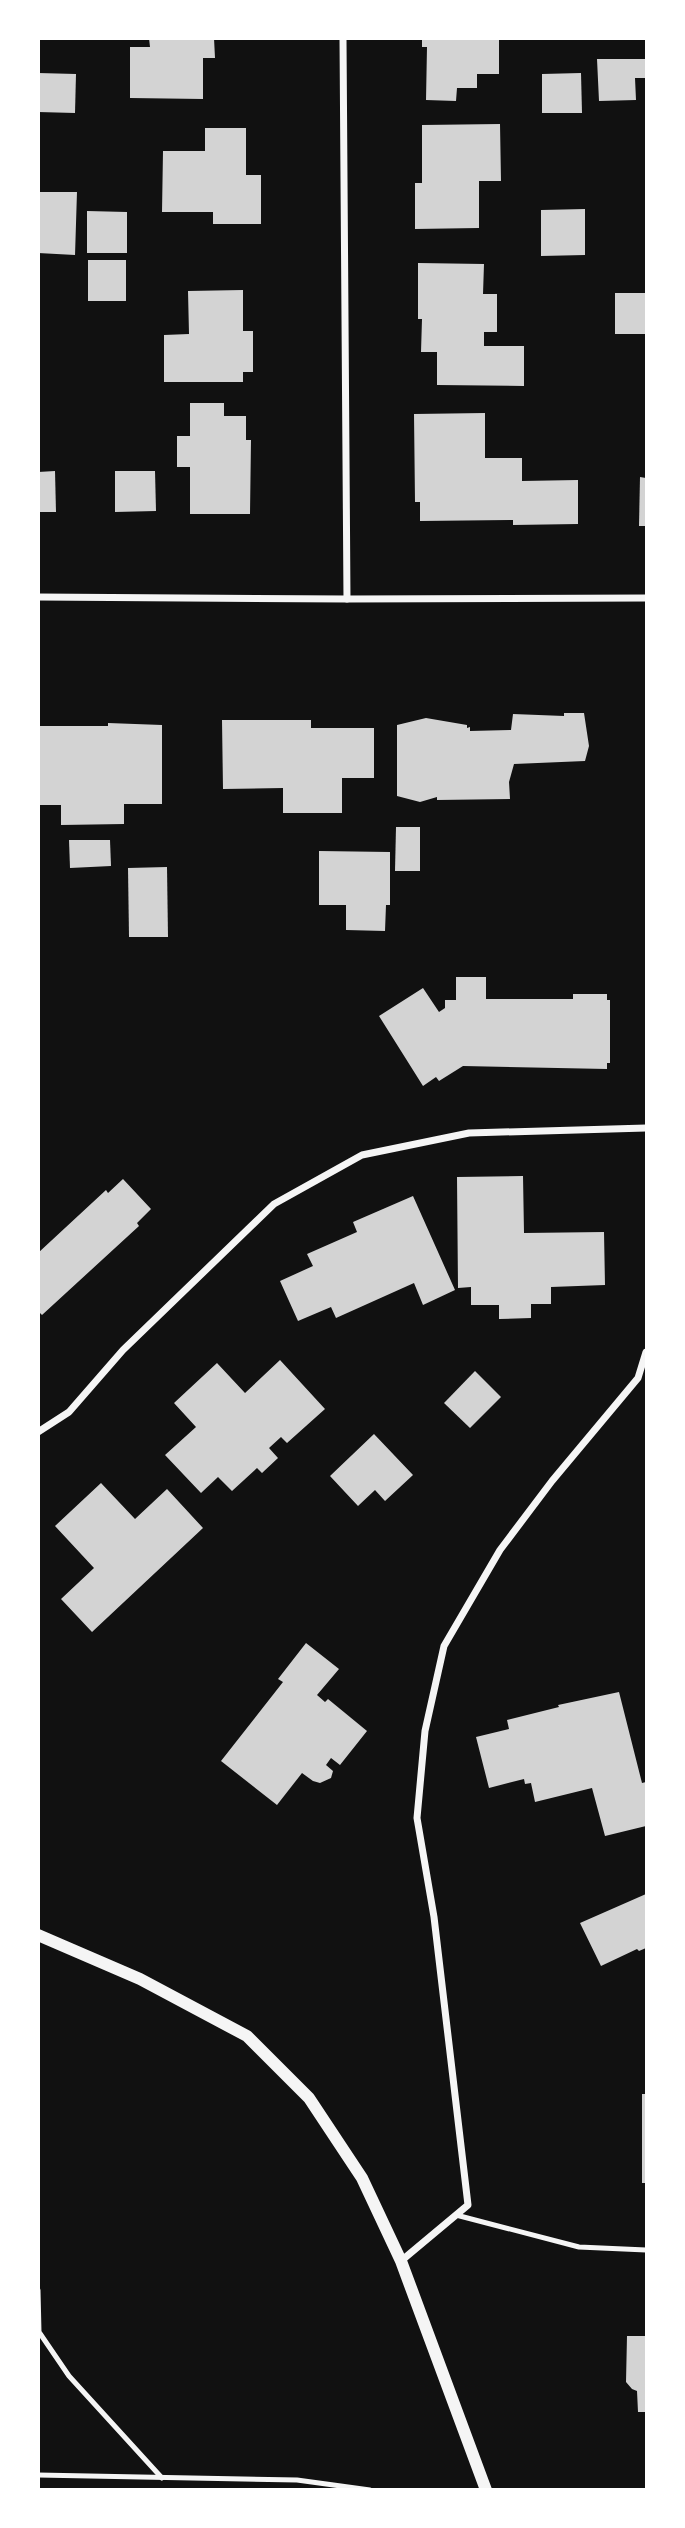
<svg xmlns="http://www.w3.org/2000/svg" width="685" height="2528" font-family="'Source Sans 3',sans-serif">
<rect width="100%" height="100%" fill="#111"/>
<g fill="#d3d3d3">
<path d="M149 38H214L215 58H203V99L130 98V47H150Z"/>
<path d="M422 38H499V74H477V88H457L456 101 426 100 427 47H422Z"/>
<path d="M597 59H645V78H635L636 100 599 101Z"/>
<path d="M38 73 76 74 75 113 38 112Z"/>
<path d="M581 73 582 113H542V74Z"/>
<path d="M500 124 501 181H479V228L415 229V183H422V125Z"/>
<path d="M205 128H246V175H261V224H213V212H162L163 151H205Z"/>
<path d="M39 192H77L75 255 38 253Z"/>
<path d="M585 209V255L541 256V210Z"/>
<path d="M87 211 127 212V253H87Z"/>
<rect x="88" y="260" width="38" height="41"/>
<path d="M418 263 484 264 483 294H497V332H484V346H524V386L437 385V352H421L422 319H418Z"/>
<path d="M243 290V331H253V372H243V382H164V335L189 334 188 291Z"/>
<rect x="615" y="293" width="31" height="41"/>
<path d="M190 403H224V416H246V440H251L250 514H190V467H177V436H190Z"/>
<path d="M485 413V458H522V481L578 480V524L513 525V520L420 521V502H415L414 414Z"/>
<path d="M55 471 56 512H38V472Z"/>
<path d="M115 471H155L156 511 115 512Z"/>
<path d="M640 477 646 478V526H639Z"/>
<path d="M564 713H584L589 746 585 761 514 764 509 782 510 799 437 800V797L420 802 397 796V725L426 718 467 725V728L470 727V731L511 730 513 714 564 716Z"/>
<path d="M222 720H311V728H374V778H342V813H283V788L223 789Z"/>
<path d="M108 723 162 725V804H124V824L61 825V805H38V726H108Z"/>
<path d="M396 827H420V871H395Z"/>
<path d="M69 840H110L111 866 70 868Z"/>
<path d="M319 851 390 852V905H386L385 931 346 930V905H319Z"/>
<path d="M167 867 168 937H129L128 868Z"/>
<path d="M456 977H486V999H573V994H607V1000H610V1063H607V1069L463 1066 439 1081 436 1077 423 1086 379 1016 423 988 439 1012 445 1008V1000H456Z"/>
<path d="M523 1176 524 1233 604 1232 605 1285 551 1287V1304H531V1318L499 1319V1305H471V1287L458 1288 457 1177Z"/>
<path d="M123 1179 151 1209 137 1223 139 1226 42 1315 38 1311V1253L106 1190 108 1193Z"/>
<path d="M413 1196 455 1290 423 1305 414 1283 336 1318 331 1307 298 1321 280 1281 313 1266 307 1254 357 1232 353 1222Z"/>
<path d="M280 1360 325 1409 287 1443 281 1437 269 1448 278 1458 262 1473 257 1468 232 1491 218 1477 201 1493 165 1455 196 1427 174 1403 217 1363 245 1393Z"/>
<path d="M475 1371 501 1397 470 1428 444 1403Z"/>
<path d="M374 1434 413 1475 385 1501 375 1490 358 1506 330 1476Z"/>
<path d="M101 1483 135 1519 167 1489 203 1528 92 1632 61 1599 94 1568 55 1526Z"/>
<path d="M306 1643 339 1669 317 1695 325 1702 328 1699 367 1731 340 1765 331 1758 326 1765 333 1771 331 1778 320 1783 313 1781 302 1773 277 1805 221 1761 283 1682 278 1679Z"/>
<path d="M619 1692 642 1783 646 1782V1826L605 1836 592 1788 535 1802 531 1783 525 1784 524 1779 489 1788 476 1737 509 1729 507 1720 559 1707 558 1705Z"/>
<path d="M646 1894V1948L639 1951 637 1949 601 1966 580 1923Z"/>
<rect x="642" y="2094" width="4" height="89"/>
<path d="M627 2336H646V2412H638L637 2391 632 2389 626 2382Z"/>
</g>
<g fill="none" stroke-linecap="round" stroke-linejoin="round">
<g stroke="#f5f5f5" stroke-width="5">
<path d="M456 2215 579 2247 646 2250"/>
<path d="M38 2290 39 2332 69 2376 162 2478"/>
<path d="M38 2475 297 2480 370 2490"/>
</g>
<g stroke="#f5f5f5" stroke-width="7">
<path d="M343 38 347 599"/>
<path d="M38 597 347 599 646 598"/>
<path d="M38 1432 69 1412 123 1350 274 1204 362 1155 469 1133 646 1128"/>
<path d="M401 2261 468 2205 434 1917 417 1818 425 1731 444 1646 500 1550 552 1481 638 1378 646 1352"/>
</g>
<path stroke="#f5f5f5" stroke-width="12" d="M38 1935 140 1979 247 2036 309 2098 362 2178 401 2261 486 2490"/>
</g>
<rect width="685" height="2528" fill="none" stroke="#ffffff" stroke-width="80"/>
</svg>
